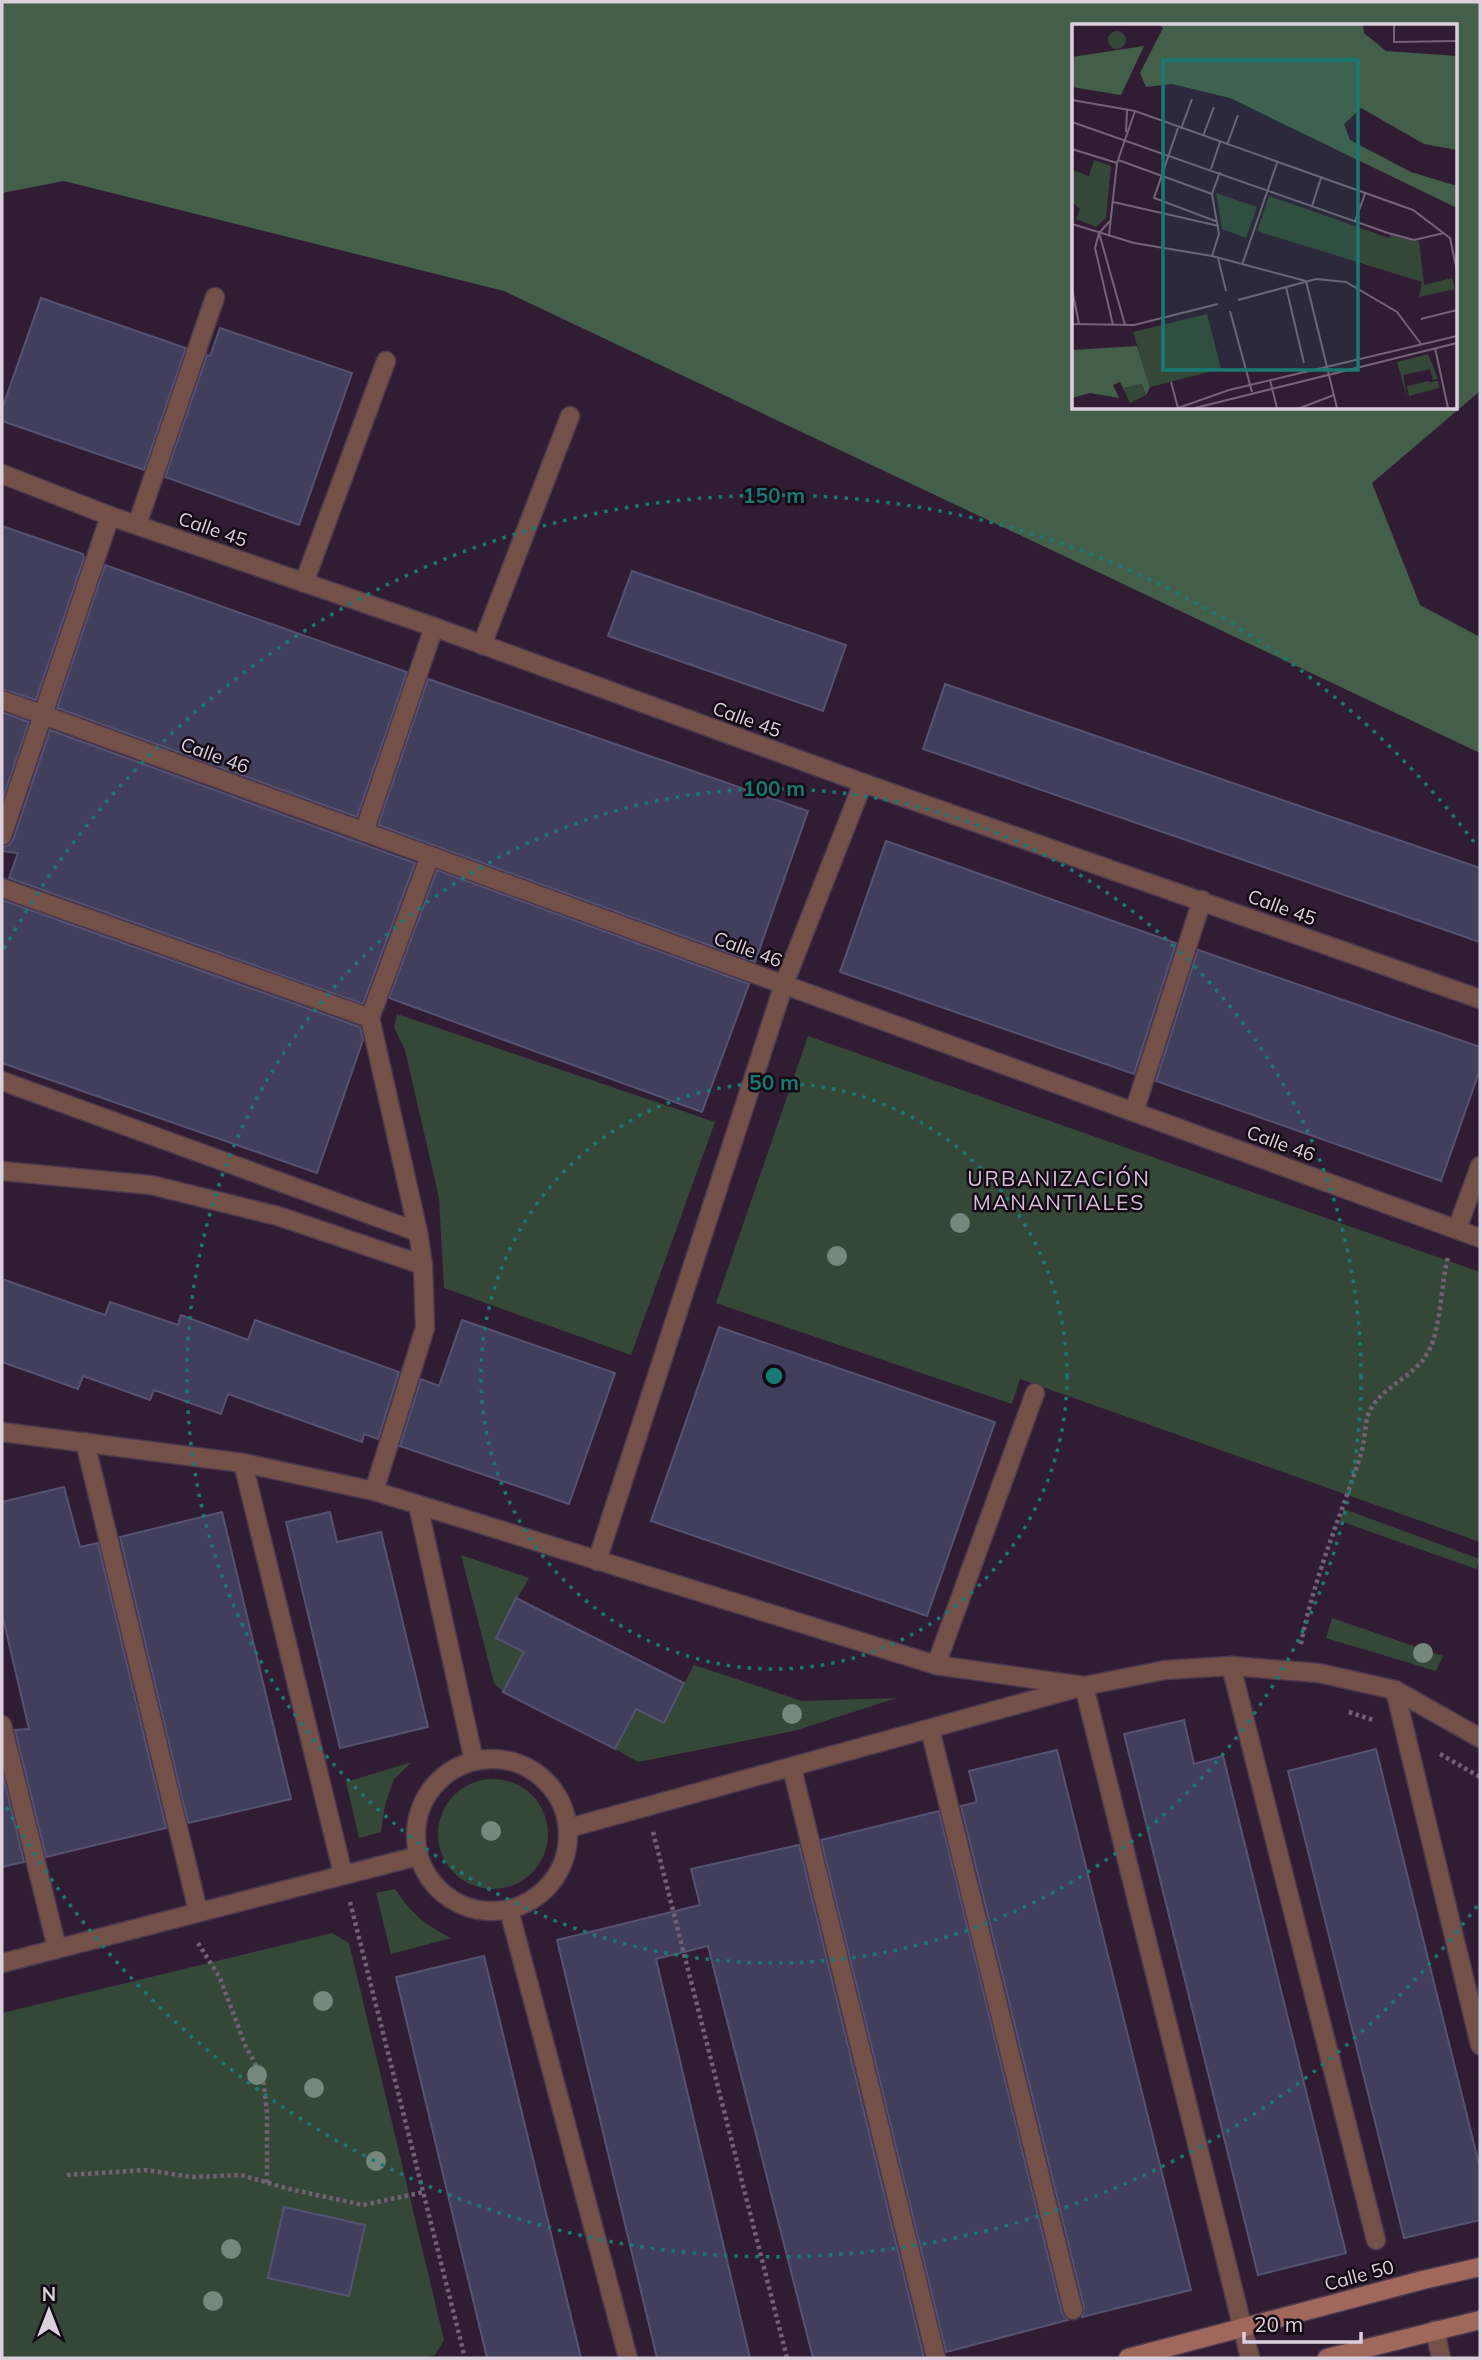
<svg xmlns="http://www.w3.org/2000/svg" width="1482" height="2360" font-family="Mulish,sans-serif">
<rect width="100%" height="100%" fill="#301c33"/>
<g fill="#354838">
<path d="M397 1014 715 1122 631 1355 444 1288 439 1198 405 1050 394 1027Z"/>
<path d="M808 1036 1480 1272V1542L1020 1379 1012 1404 716 1303Z"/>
<path d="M1344 1509 1480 1559 1476 1569 1340 1521Z"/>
<path d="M461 1555 529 1578 496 1637 524 1652 503 1692 494 1683Z"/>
<path d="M1332 1618 1443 1656 1436 1671 1326 1638Z"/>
<path d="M694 1665 802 1701 897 1698 794 1731 638 1762 615 1749 636 1709 664 1723Z"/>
<path d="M412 1762 394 1779 385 1805 381 1832 359 1838 346 1782Z"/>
<circle cx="493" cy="1834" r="55"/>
<path d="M395 1889C413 1915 423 1923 451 1938L391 1954 376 1893Z"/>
<path d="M332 1933 349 1943 444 2340 435 2355 423 2358H2V2013Z"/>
</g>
<path fill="#445f49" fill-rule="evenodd" d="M2 2H1480V391L1372 483 1420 605 1480 637V753L504 291 64 181 2 193ZM1074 26H1456V408H1074Z"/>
<g fill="#423f5d" stroke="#565372" stroke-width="2">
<path d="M41 298 186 348 144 470 2 421V409Z"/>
<path d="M220 328 352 373 299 525 165 477 207 355 210 356Z"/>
<path d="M2 526 83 554 84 558 36 700 2 689Z"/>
<path d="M105 565 407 672 357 817 57 708Z"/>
<path d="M632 571 846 645 823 711 608 636Z"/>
<path d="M428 679 808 811 755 962 378 825Z"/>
<path d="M945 684 1480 868V942L923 749Z"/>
<path d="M2 712 29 722 2 801Z"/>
<path d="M50 730 415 863 363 1004 9 878 18 853 2 851V847L9 845 13 840Z"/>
<path d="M886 841 1176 943 1134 1074 840 972Z"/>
<path d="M437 870 749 984 702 1112 389 998Z"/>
<path d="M2 900 360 1027 363 1040 317 1173 2 1063Z"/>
<path d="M1198 950 1480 1047V1069L1441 1181 1156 1081Z"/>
<path d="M2 1279 105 1315 110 1302 178 1325 181 1315 248 1340 255 1320 399 1372 378 1439 364 1434 362 1442 228 1394 221 1414 154 1390 150 1400 83 1376 78 1389 2 1362Z"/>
<path d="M462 1320 615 1373 569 1504 400 1446 421 1379 439 1386Z"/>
<path d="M719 1327 995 1422 927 1616 651 1521Z"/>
<path d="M64 1487 80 1547 98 1543 166 1828 46 1857 15 1730 29 1729 2 1614V1502Z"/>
<path d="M222 1512 291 1799 188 1823 120 1537Z"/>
<path d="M330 1512 337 1542 381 1532 428 1727 340 1748 286 1522Z"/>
<path d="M516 1598 684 1683 664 1723 636 1709 615 1749 503 1692 524 1652 496 1638Z"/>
<path d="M1184 1720 1194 1764 1223 1756 1346 2253 1258 2275 1124 1734Z"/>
<path d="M1376 1749 1480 2168V2220L1404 2238 1288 1771Z"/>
<path d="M1057 1750 1191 2290 1082 2317 1084 2307 961 1806 977 1802 969 1771Z"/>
<path d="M2 1771 24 1862 2 1867Z"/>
<path d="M939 1811 1062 2313 1068 2320 946 2352 821 1840Z"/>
<path d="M799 1845 924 2358H813L708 1946 656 1959 750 2358H657L557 1940 700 1905 691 1869Z"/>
<path d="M484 1956 502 2030 581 2358H487L457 2233 396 1977Z"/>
<path d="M284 2207 365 2225 349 2296 268 2278Z"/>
</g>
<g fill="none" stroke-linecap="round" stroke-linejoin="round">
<g stroke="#4c394e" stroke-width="21">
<g id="lane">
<path d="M85 1442 198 1911"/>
<path d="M243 1463 343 1874"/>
<path d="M936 1665 1035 1393"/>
<path d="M1231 1666 1376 2240"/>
<path d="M1395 1690 1480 2045"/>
<path d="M2 1725 57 1948"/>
<path d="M792 1768 936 2358"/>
<path d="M1435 2330 1441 2358"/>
</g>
</g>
<g stroke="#4c394e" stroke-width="21">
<g id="street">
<path d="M2 474 110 516 434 627 863 783 1480 999"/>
<path d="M137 525 215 297"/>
<path d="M304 583 386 361"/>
<path d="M482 645 570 416"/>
<path d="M2 700 1480 1238"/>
<path d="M364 832 434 627"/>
<path d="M2 836 110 516"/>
<path d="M2 888 370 1018"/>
<path d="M2 1081 418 1232"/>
<path d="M1134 1112 1202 900"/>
<path d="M2 1171 151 1185 278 1216 423 1265"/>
<path d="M1457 1229 1480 1166"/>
<path d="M2 1432 243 1463 374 1491 936 1665 1084 1686"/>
<path d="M374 1491 425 1328 423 1265 418 1232 370 1018 430 856"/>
<path d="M418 1505 474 1761"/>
<path d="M597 1561 784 984 863 783"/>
<path d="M1084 1686 1250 2358"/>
<path d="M930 1729 1073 2310"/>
<circle cx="492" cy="1835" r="76"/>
<path d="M569 1828 1084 1686 1165 1670 1231 1666 1319 1673 1395 1690 1480 1738"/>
<path d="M509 1910 628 2358"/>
<path d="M2 1963 418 1856"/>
</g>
</g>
<g stroke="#4c394e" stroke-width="21">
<g id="secondary">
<path d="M1128 2358 1423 2280 1480 2267"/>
<path d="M1327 2358 1480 2320"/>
</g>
</g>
<g stroke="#726174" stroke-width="4.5" stroke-dasharray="3.5 3.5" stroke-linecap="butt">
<path d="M1301 1644C1313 1580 1340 1518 1360 1457 1365 1444 1364 1428 1368 1415 1379 1386 1416 1378 1429 1350 1441 1328 1441 1283 1448 1257"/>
<path d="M1349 1712 1373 1720"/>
<path d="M1440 1754 1480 1777"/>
<path d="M653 1832 787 2358"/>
<path d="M350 1902 465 2358"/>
<path d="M198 1943 220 1978 246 2047 263 2078 267 2113V2183"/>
<path d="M67 2175 146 2170 192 2177 241 2175 289 2189 363 2205 424 2192"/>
</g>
<use href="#lane" stroke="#735149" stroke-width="18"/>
<use href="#street" stroke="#735149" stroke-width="18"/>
<use href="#secondary" stroke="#a0685d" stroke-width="18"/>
</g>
<g fill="#75887b">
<circle cx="960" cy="1223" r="10"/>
<circle cx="837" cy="1256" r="10"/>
<circle cx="1423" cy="1653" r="10"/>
<circle cx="792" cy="1714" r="10"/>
<circle cx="491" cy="1831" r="10"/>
<circle cx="323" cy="2001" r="10"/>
<circle cx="257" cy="2075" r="10"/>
<circle cx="314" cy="2088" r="10"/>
<circle cx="376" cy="2161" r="10"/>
<circle cx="231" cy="2249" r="10"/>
<circle cx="213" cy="2301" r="10"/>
</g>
<g fill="none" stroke="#197a74" stroke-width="3.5" stroke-dasharray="3.5 7">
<circle cx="774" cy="1376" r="293"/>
<circle cx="774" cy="1376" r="587"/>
<path d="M1477 1906A880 880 0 0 1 4 1803M4 949A880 880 0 0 1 1477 846"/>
</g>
<g text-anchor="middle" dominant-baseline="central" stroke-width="5" stroke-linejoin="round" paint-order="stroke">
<g font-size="19" fill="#ddd0de" stroke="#130a14">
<text transform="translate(213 529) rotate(19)">Calle 45</text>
<text transform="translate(747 719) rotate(20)">Calle 45</text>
<text transform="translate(215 755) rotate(20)">Calle 46</text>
<text transform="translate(1282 907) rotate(20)">Calle 45</text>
<text transform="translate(748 949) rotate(20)">Calle 46</text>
<text transform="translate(1281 1143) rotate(20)">Calle 46</text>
<text transform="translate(1359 2275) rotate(-15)">Calle 50</text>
</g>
<g font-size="21" letter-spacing="2" fill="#d8bedb" stroke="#130a14">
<text x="1059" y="1178">URBANIZACIÓN<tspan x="1059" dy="24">MANANTIALES</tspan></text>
</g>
</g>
<g transform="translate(1072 24)">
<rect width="385" height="385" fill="#301c33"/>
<path d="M36 16a9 9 0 1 1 18 0a9 9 0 1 1-18 0ZM22 136 39 142 34 194 24 203 4 195 8 185 0 178V146L17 152ZM144 169 185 183 174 214 150 205ZM197 172 317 214 318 211 347 217 352 261 380 254 383 265 347 273 350 258 185 207ZM135 290 149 345 78 363 61 308ZM356 330 366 355 361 356 358 345 331 351 335 374 325 338ZM357 357 359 363 358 358 366 357 367 364 337 372 335 362ZM70 360 74 371 58 379 51 364Z" fill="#354838"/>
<path d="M88 1H291L292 9 314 27 385 32V126L352 120 289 84 272 100 278 116 339 148 385 162V184L158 74 100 60 74 63 68 49 91 4ZM72 22 49 71 0 63V33ZM65 322 78 363 74 371 70 360 51 364 48 358 41 361 47 374 18 369 0 374V326Z" fill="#445f49"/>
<path fill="none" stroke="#756477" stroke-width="2" d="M322 1V18L384 17M0 76 63 87 341 186 378 214 385 247M0 98 316 209 342 216 372 209M106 104 82 174 146 198M109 105 120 75M54 108 55 86M131 112 142 83M155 121 166 91M0 125 45 139M46 136 140 170M139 145 148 118M41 178 147 202M240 182 249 154M38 197 27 209 23 224 41 301M283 197 293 170M0 200 62 219 140 232 234 257M27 209 53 301M37 211 45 139 63 87M140 232 147 210 140 170 148 148M146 234 154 267M170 241 205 139M234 257 265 384M214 263 232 339M0 265 7 300M166 276 244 255 274 258 325 288 349 320M158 287 180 368M349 295 385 286M0 300 62 301 146 280M363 324 376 384M198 356 205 384M99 358 106 384M106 384 157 366 385 312M123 384 385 319M228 384 262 371"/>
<path fill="#197a74" fill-opacity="0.15" stroke="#197a74" stroke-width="3.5" d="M91 36H286V346H91Z"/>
<rect width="385" height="385" fill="none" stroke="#ddd0de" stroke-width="3.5"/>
</g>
<circle cx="774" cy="1376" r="10" fill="#197a74" stroke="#130a14" stroke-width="3.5"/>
<g font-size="21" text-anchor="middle" font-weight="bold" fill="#197a74" stroke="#130a14" stroke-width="5" stroke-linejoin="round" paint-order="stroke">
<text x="774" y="503">150 m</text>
<text x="774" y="796">100 m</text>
<text x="774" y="1090">50 m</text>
</g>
<rect width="1482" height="2360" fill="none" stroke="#ddd0de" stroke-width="7"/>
<g transform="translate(49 2311)" stroke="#130a14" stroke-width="5" paint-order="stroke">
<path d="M0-5L12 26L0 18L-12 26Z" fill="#ddd0de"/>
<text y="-10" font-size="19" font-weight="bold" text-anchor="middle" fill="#ddd0de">N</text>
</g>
<path d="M1244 2332v10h117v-10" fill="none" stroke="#ddd0de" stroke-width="3.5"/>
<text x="1254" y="2332" font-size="21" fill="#ddd0de" stroke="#130a14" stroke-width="5" paint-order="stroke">20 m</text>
</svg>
